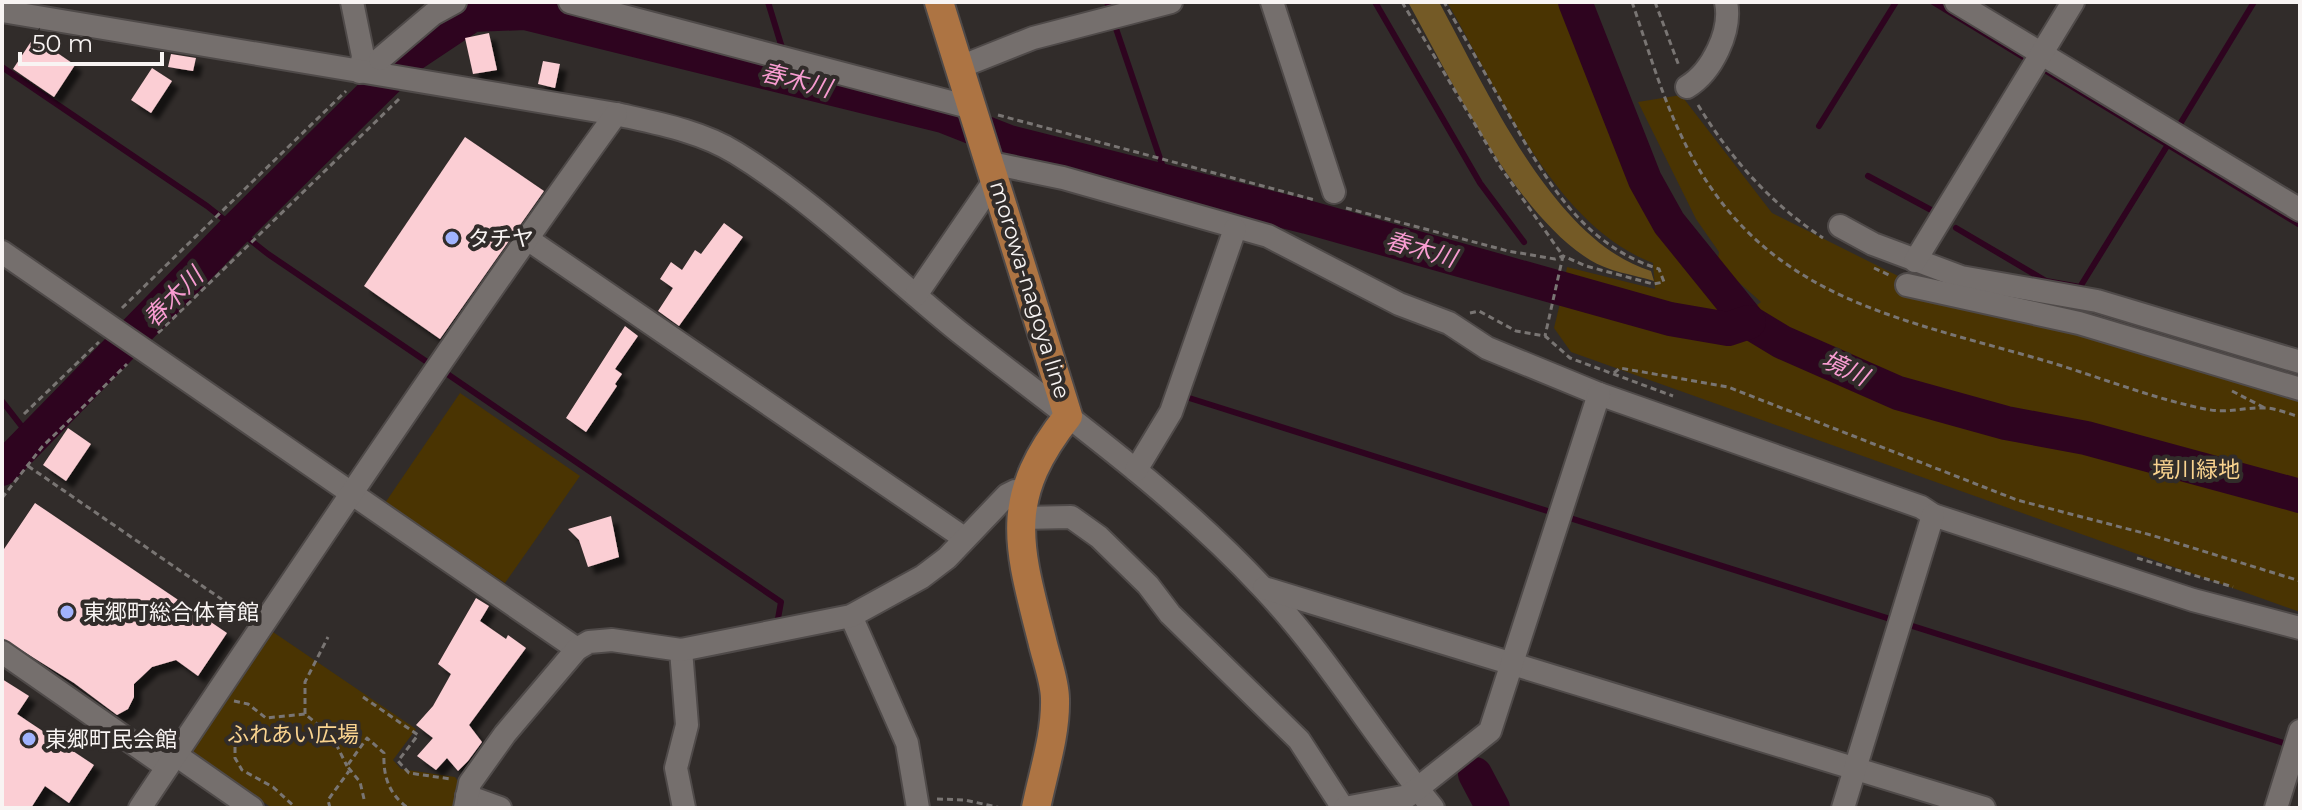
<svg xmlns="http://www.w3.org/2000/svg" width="2302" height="810" font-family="Montserrat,'Noto Sans JP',sans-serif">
<defs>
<filter id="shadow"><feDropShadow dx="7" dy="7" stdDeviation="2" flood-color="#0009"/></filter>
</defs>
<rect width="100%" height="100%" fill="#312c2a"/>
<g fill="#4a3402">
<path d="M1447 2H1562C1589 84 1622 170 1670 241 1687 265 1709 282 1725 306L1717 322 1564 283 1567 267 1655 289 1653 263C1554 226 1498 89 1447 2Z"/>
<path d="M1681 95 1772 213 1906 280 2300 394V612L1571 352 1554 328 1561 299 1714 337 1761 302 1717 263 1719 252 1696 219 1638 102Z"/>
<path d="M460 393 580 476 505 583 385 503Z"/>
<path d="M273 632 416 729 393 760 401 769 455 777 465 791 453 808H272L191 752Z"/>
</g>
<path fill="#745a26" d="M1408 2H1439C1486 88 1553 241 1651 271L1654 281C1634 275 1607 271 1590 260 1514 213 1452 81 1408 2Z"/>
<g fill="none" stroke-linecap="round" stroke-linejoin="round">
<g stroke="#2e041f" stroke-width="6">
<path d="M768 2 783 51"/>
<path d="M1107 2 1168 182"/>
<path d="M1375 2 1480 183 1524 242"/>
<path d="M1933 2 2300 225"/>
<path d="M787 66 792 82"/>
<path d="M2 67 207 206 268 254 433 366"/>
<path d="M1819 126 1896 2"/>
<path d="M2177 129 2254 2"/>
<path d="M1868 176 1933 211"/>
<path d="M1956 228 2046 281 2080 287 2172 138"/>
<path d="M443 371 781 602 777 624"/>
<path d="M1186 397 2293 746"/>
<path d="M2 401 30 437"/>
</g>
<g stroke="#2e041f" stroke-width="34">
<path d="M1575 2 1645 180 1669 223 1749 322 1782 342 1898 393 2006 423 2086 438 2300 496"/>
<path d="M2 469 236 229 412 55 472 15 525 13 943 116 1009 142 1307 217 1670 319 1728 329 1749 322"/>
<path d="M1475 774 1493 808"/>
</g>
</g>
<g fill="#fbced4" filter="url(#shadow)">
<path d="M489 33 497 70 473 74 465 38Z"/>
<path d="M34 37 75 65 54 97 13 69Z"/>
<path d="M171 54 196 58 193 71 168 67Z"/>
<path d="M543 61 560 64 555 88 538 84Z"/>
<path d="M152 68 172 81 151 113 131 100Z"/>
<path d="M465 137 544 191 440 339 364 286Z"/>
<path d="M724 223 743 237 679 326 658 311 673 288 660 279 671 262 682 270 695 250 701 254Z"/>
<path d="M625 326 638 336 615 369 622 374 615 384 617 386 586 432 566 418Z"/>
<path d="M68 428 91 444 66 481 43 465Z"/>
<path d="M35 503 227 633 198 676 176 660 152 667 134 684V697L128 709 117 715 74 683 2 638V552Z"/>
<path d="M611 516 619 557 588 567 579 540 568 529Z"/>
<path d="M476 598 489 606 480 621 477 619 506 639 508 635 526 648 469 725 482 742 468 761 458 771 447 758 436 770 417 756 433 738 416 725 433 706 451 674 438 664Z"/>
<path d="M2 679 29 696 17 714 94 765 69 803 45 786 31 808H2Z"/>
</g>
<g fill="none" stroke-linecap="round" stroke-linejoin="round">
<g stroke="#4f4a49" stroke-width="26">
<g id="minor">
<path d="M352 2 363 56 360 72"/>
<path d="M570 2 973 108"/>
<path d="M1272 2 1334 192"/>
<path d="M1956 2 2300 210"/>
<path d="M2 11 616 114C656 123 701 131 736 153 817 203 885 272 958 331 1062 413 1172 490 1263 588 1327 656 1374 736 1433 808"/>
<path d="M380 59 433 14 455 2"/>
<path d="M960 67 1033 38 1171 2"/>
<path d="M1687 87C1712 72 1732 31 1726 2"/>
<path d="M991 163 1063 178 1268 236 1399 304 1449 323 1487 348 1599 394 1921 507 1933 515 2193 600 2300 628"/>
<path d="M1840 226 1873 244 1961 277 2097 301 2300 362"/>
<path d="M526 238 964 538"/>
<path d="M2 252 577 649"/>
<path d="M1915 261 2073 2"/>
<path d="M1907 285 2079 323 2300 389"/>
<path d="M916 295 990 187 997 184"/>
<path d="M1136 470 1171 412 1235 229"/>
<path d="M1021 518 1071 517 1099 537 1148 585 1170 614 1299 740 1343 808"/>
<path d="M1264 588 1984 808"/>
<path d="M851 616 907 743 918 808"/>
<path d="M681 650 687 725 676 768 684 808"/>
<path d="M2 652 167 767"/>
<path d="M176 755 252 808"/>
<path d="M467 796 500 808"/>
<path d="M140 808C296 575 452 341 616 114"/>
<path d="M465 808 470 783 505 734 577 649 589 642 612 640 681 650 851 616 922 577 947 558 1007 495 1015 491 1024 493"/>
<path d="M1345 808 1408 796 1490 731 1599 394"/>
<path d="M1843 808 1933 515"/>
<path d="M2276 808 2300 731"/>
</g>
</g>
<g stroke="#4f4a49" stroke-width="32">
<path id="major" d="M939 2 1068 416C1002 499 1018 545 1042 640 1046 658 1055 681 1055 699 1056 735 1043 773 1036 808"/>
</g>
<g stroke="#797573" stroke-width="3" stroke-dasharray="6 4" stroke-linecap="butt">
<path d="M1402 2 1501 168 1563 256 1545 336"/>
<path d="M1632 2C1647 45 1660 91 1680 133 1753 291 1880 314 2032 357 2090 373 2146 397 2205 409 2229 414 2243 407 2265 408 2276 408 2289 414 2300 417"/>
<path d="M1655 2 1679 66"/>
<path d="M1698 105C1731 159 1770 203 1823 238"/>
<path d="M998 115 1315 200"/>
<path d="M1346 208 1508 251 1555 259 1563 256 1586 266 1653 284 1664 282 1659 269C1581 244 1547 181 1509 115 1487 77 1466 40 1444 2"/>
<path d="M1874 268 1889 275"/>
<path d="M122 308 346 91"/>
<path d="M1470 313 1479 311 1516 331 1545 336 1570 358 1673 396"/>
<path d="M158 333 399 99"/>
<path d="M1614 373 1620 368 1728 387 2017 500 2151 535 2300 581"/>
<path d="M2232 391 2265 408"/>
<path d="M24 414 99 342"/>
<path d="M28 466 246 616"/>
<path d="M2 498 42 447 127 364"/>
<path d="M2137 558 2233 587"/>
<path d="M363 697 418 735 398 761 409 773 451 779"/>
<path d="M234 701 248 704 266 718 305 714 332 736 347 766"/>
<path d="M305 714V682L328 637"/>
<path d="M235 747V758L242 770 273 787 296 808"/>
<path d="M364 799 360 782 347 766 367 738 384 753C383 777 389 794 408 808"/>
<path d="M937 799 965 800 1001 808"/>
<path d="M330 808 328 800 349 771"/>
</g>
<use href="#minor" stroke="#756f6d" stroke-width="22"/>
<use href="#major" stroke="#ad7443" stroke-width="28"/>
</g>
<g fill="#a0b3fd" stroke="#312c2a" stroke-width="3">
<circle cx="452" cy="238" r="8"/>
<circle cx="67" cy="612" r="8"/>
<circle cx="29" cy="739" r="8"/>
</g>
<g text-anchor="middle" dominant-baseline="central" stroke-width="8" stroke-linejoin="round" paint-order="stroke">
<g font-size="22" fill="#f8f4f3" stroke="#312c2a" text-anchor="start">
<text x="468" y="238">タチヤ</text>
<text x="83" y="612">東郷町総合体育館</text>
<text x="45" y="739">東郷町民会館</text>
</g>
<g font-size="22" fill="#f8f4f3" stroke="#312c2a">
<text transform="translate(1030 290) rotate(73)">morowa-nagoya line</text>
</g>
<g font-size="22" fill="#f9d38f" stroke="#312c2a">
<text x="2196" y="469">境川緑地</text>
<text x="293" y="734">ふれあい広場</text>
</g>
<g font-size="24" font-style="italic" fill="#f89cd1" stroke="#312c2a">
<text transform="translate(796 80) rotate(14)">春木川</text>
<text transform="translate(1421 249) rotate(16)">春木川</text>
<text transform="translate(173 297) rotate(-45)">春木川</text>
<text transform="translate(1845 368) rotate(25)">境川</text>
</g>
</g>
<rect width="2302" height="810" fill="none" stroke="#f8f4f3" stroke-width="8"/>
<path d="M20 52v12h142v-12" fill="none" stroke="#f8f4f3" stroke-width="4"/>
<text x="32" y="52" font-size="24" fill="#f8f4f3" stroke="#312c2a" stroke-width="6" paint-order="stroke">50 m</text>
</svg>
